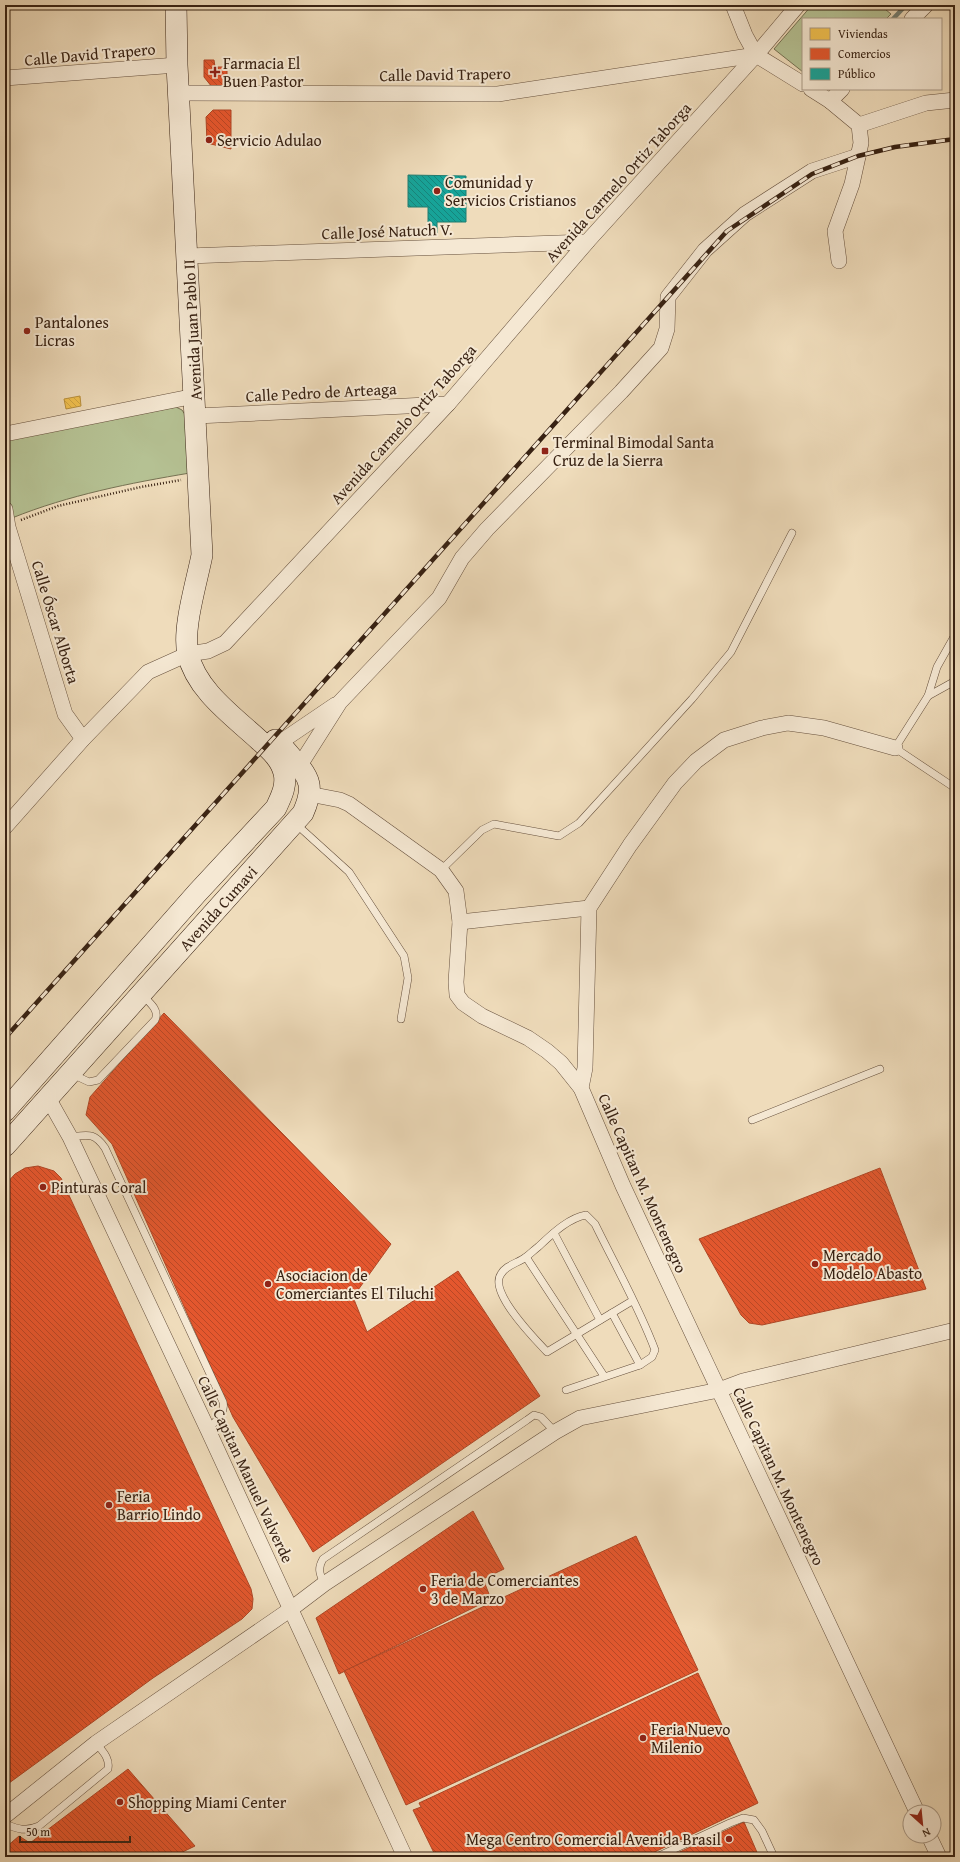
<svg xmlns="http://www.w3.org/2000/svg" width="960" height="1862" font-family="'Gentium Book Plus',serif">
<defs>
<pattern id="homes-back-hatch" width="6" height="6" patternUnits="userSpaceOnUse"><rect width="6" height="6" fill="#f2c14e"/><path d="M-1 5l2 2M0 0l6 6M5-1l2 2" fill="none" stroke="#d0a643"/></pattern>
<pattern id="shops-back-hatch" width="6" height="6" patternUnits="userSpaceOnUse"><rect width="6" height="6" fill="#e4572e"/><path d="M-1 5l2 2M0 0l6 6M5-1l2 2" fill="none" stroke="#ba4826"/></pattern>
<pattern id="public-back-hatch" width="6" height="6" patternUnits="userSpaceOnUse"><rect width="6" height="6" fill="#17a398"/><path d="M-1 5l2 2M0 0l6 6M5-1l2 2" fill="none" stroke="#16847b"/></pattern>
</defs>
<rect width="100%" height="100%" fill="#efdcbb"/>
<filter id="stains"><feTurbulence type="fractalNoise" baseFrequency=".005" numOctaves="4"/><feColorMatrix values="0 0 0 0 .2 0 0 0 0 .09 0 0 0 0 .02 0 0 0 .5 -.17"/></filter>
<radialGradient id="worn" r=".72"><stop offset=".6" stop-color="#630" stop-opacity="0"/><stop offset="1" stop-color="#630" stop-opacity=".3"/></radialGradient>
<g fill="#b5c193" stroke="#767253">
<path d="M812 5H845L850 8 853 5H880L891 14 886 19H803V72L774 49Z"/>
<path d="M176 407 182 410 186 416 190 473C130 483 69 495 12 518L5 477V443L12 439Z"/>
</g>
<path fill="url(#homes-back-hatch)" stroke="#ba913c" d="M80 396 81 406 66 409 64 399Z"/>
<g fill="url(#shops-back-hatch)" stroke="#b04726">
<path d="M204 60H214L215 67H227V87H212L204 77Z"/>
<path d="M213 110H231V149L207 143 206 117Z"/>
<path d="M164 1013 391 1244 353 1297 367 1332 458 1271 540 1396 313 1552 233 1417 112 1144 86 1115 90 1097Z"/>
<path d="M38 1166 54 1171 61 1178 251 1589 253 1599 252 1609 242 1619 153 1678 5 1786V1185L15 1174 25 1168Z"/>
<path d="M880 1168 926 1289 762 1325 749 1323 741 1315 699 1239Z"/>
<path d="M473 1511 504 1569 483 1579 491 1599 339 1674 316 1618Z"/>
<path d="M636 1536 698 1670 406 1805 344 1671Z"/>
<path d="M698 1673 758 1803 644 1857H436L413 1810 421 1807 419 1803Z"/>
<path d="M128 1769 195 1846 172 1857H5V1848L19 1836 30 1843Z"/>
<path d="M744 1822 759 1857H669Z"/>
</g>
<path fill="url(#public-back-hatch)" stroke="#217c70" d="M408 175 466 176V222H437V233H428V207H408Z"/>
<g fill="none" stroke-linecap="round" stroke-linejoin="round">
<path stroke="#737e73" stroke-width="4.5" d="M893 19 906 5"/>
<g stroke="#66503d" stroke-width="8">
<g id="lane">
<path d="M955 635 937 667 928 696 895 748 955 788"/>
<path d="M928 696 955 681"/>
<path d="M296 824 349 872 404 956 408 978 401 1019"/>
<path d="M441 870 482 830 494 824 559 836 579 823 692 699 731 652 792 533"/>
<path d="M72 1074 89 1082 98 1080 155 1020C160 1010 149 1002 142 995"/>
<path d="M752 1120 880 1069"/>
<path d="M70 1137C88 1135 94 1132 105 1148L223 1402C226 1413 215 1421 208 1430"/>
<path d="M554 1233 600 1320"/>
<path d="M526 1257 604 1376"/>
<path d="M612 1313 640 1365"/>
<path d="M566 1390 640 1365 652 1357 655 1350C639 1307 615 1265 595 1224L586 1215C568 1218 551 1235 538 1247 534 1250 530 1254 526 1257 518 1263 506 1265 501 1274 488 1292 535 1339 547 1352L632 1301"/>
<path d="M324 1584C320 1574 317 1569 323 1559L527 1420 534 1415 541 1417 555 1432"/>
<path d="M5 1824C18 1829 25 1832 39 1826L108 1769C110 1758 103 1752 96 1743"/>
<path d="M657 1857 730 1823 743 1818 754 1820 762 1831 774 1857"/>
</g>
</g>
<g stroke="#66503d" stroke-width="16">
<g id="street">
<path d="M733 5 745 35 756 55"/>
<path d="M912 19 926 5"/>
<path d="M756 55 803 84"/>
<path d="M5 78 177 65"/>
<path d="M811 89 830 101 859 125 861 143 852 184 835 231 839 261"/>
<path d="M180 93 498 94 756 55"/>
<path d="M830 101 842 89"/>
<path d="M859 125 926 103 955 100"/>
<path d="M188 256 587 242"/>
<path d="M196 416 448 404"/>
<path d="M5 434 195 396"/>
<path d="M5 509 8 527 65 714 83 739"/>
<path d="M279 743 335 705"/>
<path d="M895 748 824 728 788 723 762 728 724 740 696 761 675 783 630 845 589 908 585 1068 581 1088 623 1186 917 1812"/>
<path d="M300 765 340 702 439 598 462 558 487 529 621 392 661 348 667 329 668 297 705 250 745 214 812 171 858 156"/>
<path d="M309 794 340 800 349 804 441 870 456 891 460 922 456 982 457 995 463 1003 482 1016 528 1038 547 1051 561 1063 581 1088"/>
<path d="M5 827 83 739 148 672 188 654 208 651 225 643 448 404 587 242 756 55 798 5"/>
<path d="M460 922 589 908"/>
<path d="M48 1098 70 1137 208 1430 405 1857"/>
<path d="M5 1816 96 1743 291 1609 324 1584 555 1432 580 1418 719 1390 743 1381 955 1330"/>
<path d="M929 1836 939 1857"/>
</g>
</g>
<g stroke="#382213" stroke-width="22">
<g id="secondary">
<path d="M5 1111 197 893 276 808C281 797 287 786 284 773 281 759 269 749 259 740 233 716 196 690 188 654 182 629 197 581 202 555L177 65 176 5"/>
<path d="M5 1146 303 813C314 788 311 778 293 759 287 752 282 745 275 740"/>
</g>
</g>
<path stroke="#382213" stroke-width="2.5" stroke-dasharray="1 2" stroke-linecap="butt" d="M21 520 58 506 141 487 181 480"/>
<use href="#lane" stroke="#f5e8d3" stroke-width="7"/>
<use href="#street" stroke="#f5e8d3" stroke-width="15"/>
<use href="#secondary" stroke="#f5e8d3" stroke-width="21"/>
<g stroke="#382213" stroke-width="4.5">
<path id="rail" d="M5 1038 727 231 812 174 858 156 895 147 955 139"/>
</g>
<use href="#rail" stroke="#f5e8d3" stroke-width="3" stroke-dasharray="9" stroke-linecap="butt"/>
</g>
<g fill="#8f2418" stroke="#f5e8d3" stroke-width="1.5">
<path d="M213 66h4v4h4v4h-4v4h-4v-4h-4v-4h4z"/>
<circle cx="209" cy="140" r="4"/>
<circle cx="437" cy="191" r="4"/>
<circle cx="27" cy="331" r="4"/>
<rect x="541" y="447" width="8" height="8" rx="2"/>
<circle cx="43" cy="1187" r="4"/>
<circle cx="815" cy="1264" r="4"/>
<circle cx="268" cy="1284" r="4"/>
<circle cx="109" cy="1505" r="4"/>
<circle cx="423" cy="1589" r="4"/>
<circle cx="643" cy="1738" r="4"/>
<circle cx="120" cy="1802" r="4"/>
<circle cx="729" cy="1839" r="4"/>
</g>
<g text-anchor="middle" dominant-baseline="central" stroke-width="4" stroke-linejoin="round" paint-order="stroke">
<g font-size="16" fill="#382213" stroke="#f5e8d3">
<text transform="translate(90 54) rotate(-5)">Calle David Trapero</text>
<text transform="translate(445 74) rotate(-1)">Calle David Trapero</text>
<text transform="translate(618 182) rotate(-48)">Avenida Carmelo Ortiz Taborga</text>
<text transform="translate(387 231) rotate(-2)">Calle José Natuch V.</text>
<text transform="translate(192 330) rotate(-93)">Avenida Juan Pablo II</text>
<text transform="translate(321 392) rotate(-3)">Calle Pedro de Arteaga</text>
<text transform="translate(403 424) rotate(-48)">Avenida Carmelo Ortiz Taborga</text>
<text transform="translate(56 622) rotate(73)">Calle Óscar Alborta</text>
<text transform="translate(218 908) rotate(-48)">Avenida Cumavi</text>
<text transform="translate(643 1183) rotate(66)">Calle Capitan M. Montenegro</text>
<text transform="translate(246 1469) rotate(65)">Calle Capitan Manuel Valverde</text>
<text transform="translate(779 1476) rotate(65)">Calle Capitan M. Montenegro</text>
</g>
<g font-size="16" fill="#382213" stroke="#f5e8d3" text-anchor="start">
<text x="223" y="63">Farmacia El<tspan x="223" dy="18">Buen Pastor</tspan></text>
<text x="217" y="140">Servicio Adulao</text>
<text x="445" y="182">Comunidad y<tspan x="445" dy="18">Servicios Cristianos</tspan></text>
<text x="35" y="322">Pantalones<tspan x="35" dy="18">Licras</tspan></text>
<text x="553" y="442">Terminal Bimodal Santa<tspan x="553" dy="18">Cruz de la Sierra</tspan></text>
<text x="51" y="1187">Pinturas Coral</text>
<text x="823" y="1255">Mercado<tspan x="823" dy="18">Modelo Abasto</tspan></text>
<text x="276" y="1275">Asociacion de<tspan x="276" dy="18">Comerciantes El Tiluchi</tspan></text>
<text x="117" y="1496">Feria<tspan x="117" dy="18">Barrio Lindo</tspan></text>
<text x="431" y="1580">Feria de Comerciantes<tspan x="431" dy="18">3 de Marzo</tspan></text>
<text x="651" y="1729">Feria Nuevo<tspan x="651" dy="18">Milenio</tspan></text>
<text x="128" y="1802">Shopping Miami Center</text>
<text x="721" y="1839" text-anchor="end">Mega Centro Comercial Avenida Brasil</text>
</g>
</g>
<rect width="960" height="1862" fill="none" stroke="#efdcbb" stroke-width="20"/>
<rect x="6" y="6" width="948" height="1850" fill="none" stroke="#382213" stroke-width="2"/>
<rect x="10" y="10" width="940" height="1842" fill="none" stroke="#382213"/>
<rect x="802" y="18" width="140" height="72" fill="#f5e8d3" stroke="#a99986"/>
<rect x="810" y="28" width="20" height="12" fill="#f2c14e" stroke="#a99986"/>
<text x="838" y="38" font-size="12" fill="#382213">Viviendas</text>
<rect x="810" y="48" width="20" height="12" fill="#e4572e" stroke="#a99986"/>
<text x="838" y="58" font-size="12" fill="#382213">Comercios</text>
<rect x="810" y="68" width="20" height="12" fill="#17a398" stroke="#a99986"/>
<text x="838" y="78" font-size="12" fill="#382213">Público</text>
<g transform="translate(922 1824) rotate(153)"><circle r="19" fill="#f5e8d3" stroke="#a99986"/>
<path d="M0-3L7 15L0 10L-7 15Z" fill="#8f2418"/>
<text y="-6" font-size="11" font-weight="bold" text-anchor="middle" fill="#382213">N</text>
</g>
<path d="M20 1836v6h110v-6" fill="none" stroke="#382213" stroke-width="2"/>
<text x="26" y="1836" font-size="12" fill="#382213" stroke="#f5e8d3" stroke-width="3" paint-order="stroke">50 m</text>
<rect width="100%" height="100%" filter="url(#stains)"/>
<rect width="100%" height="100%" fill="url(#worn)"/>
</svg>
